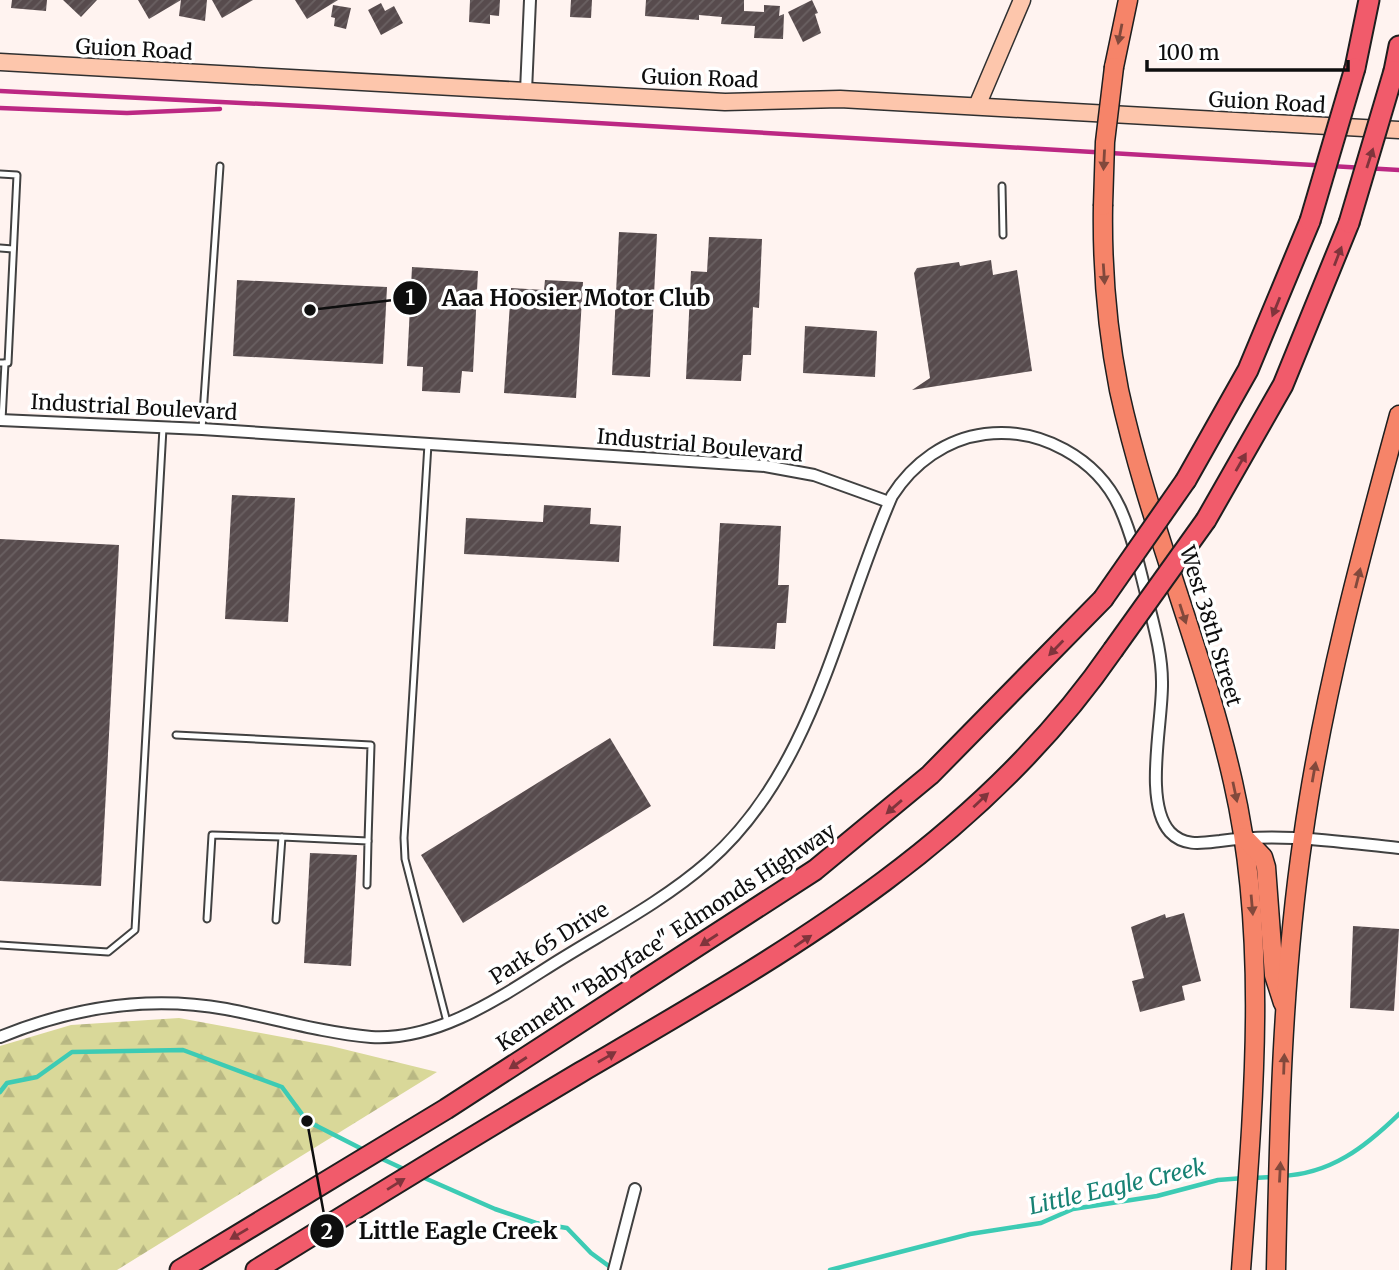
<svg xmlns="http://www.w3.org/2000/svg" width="1399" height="1270" font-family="Merriweather,serif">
<defs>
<pattern id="forest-firs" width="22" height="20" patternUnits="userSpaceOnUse" patternTransform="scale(1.75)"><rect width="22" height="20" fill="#d9d899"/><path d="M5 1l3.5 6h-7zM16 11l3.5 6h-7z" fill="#b9b883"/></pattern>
<pattern id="building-hatch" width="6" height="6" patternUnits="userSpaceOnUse" patternTransform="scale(1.75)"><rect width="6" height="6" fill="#574b4d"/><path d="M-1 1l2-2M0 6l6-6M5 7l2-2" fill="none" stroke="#6a6162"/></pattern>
</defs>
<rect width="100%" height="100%" fill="#fff3f0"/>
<path fill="url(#forest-firs)" d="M179 1018 331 1046 437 1072 117 1270H0V1046L71 1025Z"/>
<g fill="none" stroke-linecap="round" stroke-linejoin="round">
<g stroke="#3dcbb4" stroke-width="4.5">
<path d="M0 1092 7 1083 37 1077 72 1052 183 1050 282 1087 307 1121 364 1150"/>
<path d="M378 1157 408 1171"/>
<path d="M420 1176 495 1209 536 1223 567 1228 591 1253 613 1269"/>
<path d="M1281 1176C1331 1174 1365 1147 1399 1114"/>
<path d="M1253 1178 1272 1177"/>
<path d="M830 1270 970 1234 1041 1223 1073 1209 1157 1196 1218 1180 1244 1178"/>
</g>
</g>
<g fill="url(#building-hatch)">
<path d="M12 0H47L46 11 11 8Z"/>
<path d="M63 0H97L81 17Z"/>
<path d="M138 0H207L205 21 179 16 181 0 149 19Z"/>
<path d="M212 0H253L222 18Z"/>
<path d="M295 0H338L307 19Z"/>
<path d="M470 0H500L499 16 490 15V24L469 22Z"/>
<path d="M571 0H592L591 18 570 17Z"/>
<path d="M646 0H744V11L764 12V5L780 6 779 16 784 14 783 39 754 38 755 26 721 24 722 17 699 15V20L645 16Z"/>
<path d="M812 0 818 13 815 14 821 33 803 42 788 12Z"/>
<path d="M381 3 385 11 394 6 403 23 381 35 368 10Z"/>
<path d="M333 5 351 8 346 29 334 26 335 18 331 17Z"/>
<path d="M619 232 657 234 650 377 612 375Z"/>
<path d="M709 237 762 239 759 308 753 307 751 355H743L741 381 686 379 691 271 707 272Z"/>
<path d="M991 260 993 275 1017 270 1032 371 912 390 930 378 914 273 917 268 959 262 960 266Z"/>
<path d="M412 267 478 271 473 372 462 371 460 393 422 391 423 367 407 366Z"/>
<path d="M237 280 387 287 383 364 233 356Z"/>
<path d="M545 280 583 282 576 398 504 393 511 288 544 290Z"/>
<path d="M805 326 877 331 875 377 803 373Z"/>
<path d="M232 495 295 498 288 622 225 619Z"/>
<path d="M544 505 591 508 590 524 621 526 619 562 464 554 466 518 543 522Z"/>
<path d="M720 523 781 526 778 585H789L786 623H777L775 649 713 646Z"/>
<path d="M0 539 119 545 101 886 0 881Z"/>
<path d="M610 738 651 806 463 923 421 855Z"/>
<path d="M310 853 357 855 351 966 304 963Z"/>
<path d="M1184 913 1201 981 1182 986 1185 1000 1140 1012 1132 981 1144 978 1131 927 1165 914 1166 918Z"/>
<path d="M1353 926 1399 929 1394 1011 1350 1008Z"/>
</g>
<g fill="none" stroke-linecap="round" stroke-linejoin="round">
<g stroke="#414141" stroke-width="9">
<g id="lane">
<path d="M0 174 17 175 8 363H0"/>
<path d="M1002 186 1003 235"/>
<path d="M0 248 13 249"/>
<path d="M2 420 5 363"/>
<path d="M202 429 220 166"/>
<path d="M428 444 404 838 405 859 447 1022"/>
<path d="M176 735 371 745 368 841"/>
<path d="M207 919 212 835 282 837"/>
<path d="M276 920 282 837 368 841 367 885"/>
<path d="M0 945 108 952 135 930 163 428"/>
</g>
</g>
<g stroke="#414141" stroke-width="14">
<g id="street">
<path d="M526 91 530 0"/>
<path d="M0 420 202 429 765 466 814 475 889 502"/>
<path d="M0 1037C71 1008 149 995 226 1009 273 1018 323 1033 371 1037 436 1041 498 999 550 966 602 933 661 903 708 862 813 771 838 619 892 496 913 463 946 439 985 434 1040 427 1097 458 1120 508 1132 535 1139 565 1146 594 1153 623 1162 652 1162 682 1163 721 1143 802 1170 832 1184 847 1203 843 1220 841 1280 832 1339 842 1399 848"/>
<path d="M614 1270 635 1189"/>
</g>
</g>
<g stroke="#303030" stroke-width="19">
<g id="secondary">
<path d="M0 62 725 102 840 99 1399 130"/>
<path d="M977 106 1022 0"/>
</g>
</g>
<g stroke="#1f1f1f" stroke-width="21">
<g id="primary">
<path d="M1114 67 1128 0"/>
<path d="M1103 206C1102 267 1107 329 1119 390 1148 523 1203 649 1233 782 1269 939 1253 1110 1241 1270"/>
<path d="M1244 837 1263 857 1266 867 1274 975 1283 1003"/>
<path d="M1276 1270C1279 1126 1282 980 1303 837 1323 695 1361 554 1399 415"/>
</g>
</g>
<g stroke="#1f1f1f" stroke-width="23">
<g id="highway">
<path d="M1355 68 1369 0"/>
<path d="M1394 71 1399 46"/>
<path d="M1186 480 1248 370 1310 221"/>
<path d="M1206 520 1283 385 1349 223"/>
<path d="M180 1270 446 1109 815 870 930 775 1103 599"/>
<path d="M256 1270C364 1203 472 1137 581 1072 781 955 978 846 1113 650"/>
</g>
</g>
<use href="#lane" stroke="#fff" stroke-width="5"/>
<use href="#street" stroke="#fff" stroke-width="10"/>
<use href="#secondary" stroke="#fdc6ac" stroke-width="16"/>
<use href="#primary" stroke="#f68469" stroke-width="18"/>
<use href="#highway" stroke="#f15b6b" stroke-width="19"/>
<g stroke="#bc2883" stroke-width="4.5">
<path d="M0 91 323 107 1399 170"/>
<path d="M0 108 127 113 220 109"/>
</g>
<g stroke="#1f1f1f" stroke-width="21" stroke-linecap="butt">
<path id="primary-bridge" d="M1103 206 1105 142 1114 67"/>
</g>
<g stroke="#1f1f1f" stroke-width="23" stroke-linecap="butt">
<g id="highway-bridge">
<path d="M1310 221 1355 68"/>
<path d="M1349 223 1394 71"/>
<path d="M1103 599 1186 480"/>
<path d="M1113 650 1206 520"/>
</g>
</g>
<use href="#primary-bridge" stroke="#f68469" stroke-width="18"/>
<use href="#highway-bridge" stroke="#f15b6b" stroke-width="19"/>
</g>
<defs><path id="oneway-solid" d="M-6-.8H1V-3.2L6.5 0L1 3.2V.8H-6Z" transform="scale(1.75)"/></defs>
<g fill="#82493c">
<use href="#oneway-solid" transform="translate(1120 34) rotate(101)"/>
<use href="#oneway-solid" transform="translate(1104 160) rotate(93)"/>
<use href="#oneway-solid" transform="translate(1104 274) rotate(86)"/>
<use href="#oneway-solid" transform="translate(1358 578) rotate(-76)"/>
<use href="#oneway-solid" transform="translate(1183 614) rotate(72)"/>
<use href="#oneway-solid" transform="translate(1314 772) rotate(-80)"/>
<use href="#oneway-solid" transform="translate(1235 792) rotate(78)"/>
<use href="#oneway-solid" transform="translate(1252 905) rotate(85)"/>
<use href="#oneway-solid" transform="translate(1284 1064) rotate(-88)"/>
<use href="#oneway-solid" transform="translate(1280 1172) rotate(-87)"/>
</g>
<g fill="#80343c">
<use href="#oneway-solid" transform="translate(1370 158) rotate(-72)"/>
<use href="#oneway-solid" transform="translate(1338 256) rotate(-69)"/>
<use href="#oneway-solid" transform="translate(1276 307) rotate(112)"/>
<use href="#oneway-solid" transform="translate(1241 462) rotate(-60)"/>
<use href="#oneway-solid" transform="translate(1056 648) rotate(134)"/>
<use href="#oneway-solid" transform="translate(981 800) rotate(-43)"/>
<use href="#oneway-solid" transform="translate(894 807) rotate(139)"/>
<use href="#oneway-solid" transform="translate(709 940) rotate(147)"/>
<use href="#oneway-solid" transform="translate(803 941) rotate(-34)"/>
<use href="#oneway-solid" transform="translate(607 1057) rotate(-30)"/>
<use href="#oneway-solid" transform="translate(518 1063) rotate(147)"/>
<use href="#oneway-solid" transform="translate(396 1184) rotate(-32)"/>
<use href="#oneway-solid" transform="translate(239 1234) rotate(149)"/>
</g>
<g text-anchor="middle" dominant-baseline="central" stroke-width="7" stroke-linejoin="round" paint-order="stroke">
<g font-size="21" fill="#0e0e0e" stroke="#fff">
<text transform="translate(134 49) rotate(3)">Guion Road</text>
<text transform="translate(700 78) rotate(2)">Guion Road</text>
<text transform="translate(1267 102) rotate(3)">Guion Road</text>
<text transform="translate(134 407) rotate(3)">Industrial Boulevard</text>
<text transform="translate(700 445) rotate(5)">Industrial Boulevard</text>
<text transform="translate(1211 626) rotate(73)">West 38th Street</text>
<text transform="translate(666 937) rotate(-33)">Kenneth "Babyface" Edmonds Highway</text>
<text transform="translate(549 943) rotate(-32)">Park 65 Drive</text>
</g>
<g font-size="23" font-style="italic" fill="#178274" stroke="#fff">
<text transform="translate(1117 1186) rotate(-13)">Little Eagle Creek</text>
</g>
</g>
<path fill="none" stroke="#0e0e0e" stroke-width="2.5" d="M310 310L410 298M307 1121L327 1231"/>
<g fill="#0e0e0e" stroke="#fff" stroke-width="2.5">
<circle cx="310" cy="310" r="7"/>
<circle cx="307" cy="1121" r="7"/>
<circle cx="410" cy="298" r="18"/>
<circle cx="327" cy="1231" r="18"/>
</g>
<g font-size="21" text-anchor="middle" font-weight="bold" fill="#fff">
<text x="410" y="305">1</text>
<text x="327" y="1239">2</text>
</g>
<g font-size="23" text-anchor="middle" font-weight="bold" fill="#0e0e0e" stroke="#fff" stroke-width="7" stroke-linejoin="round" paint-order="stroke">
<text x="576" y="306">Aaa Hoosier Motor Club</text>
<text x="458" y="1239">Little Eagle Creek</text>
</g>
<path d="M1147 60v10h201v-10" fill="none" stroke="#0e0e0e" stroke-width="3.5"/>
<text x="1158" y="60" font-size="21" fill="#0e0e0e" stroke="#ffffff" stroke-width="5" paint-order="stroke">100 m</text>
</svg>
